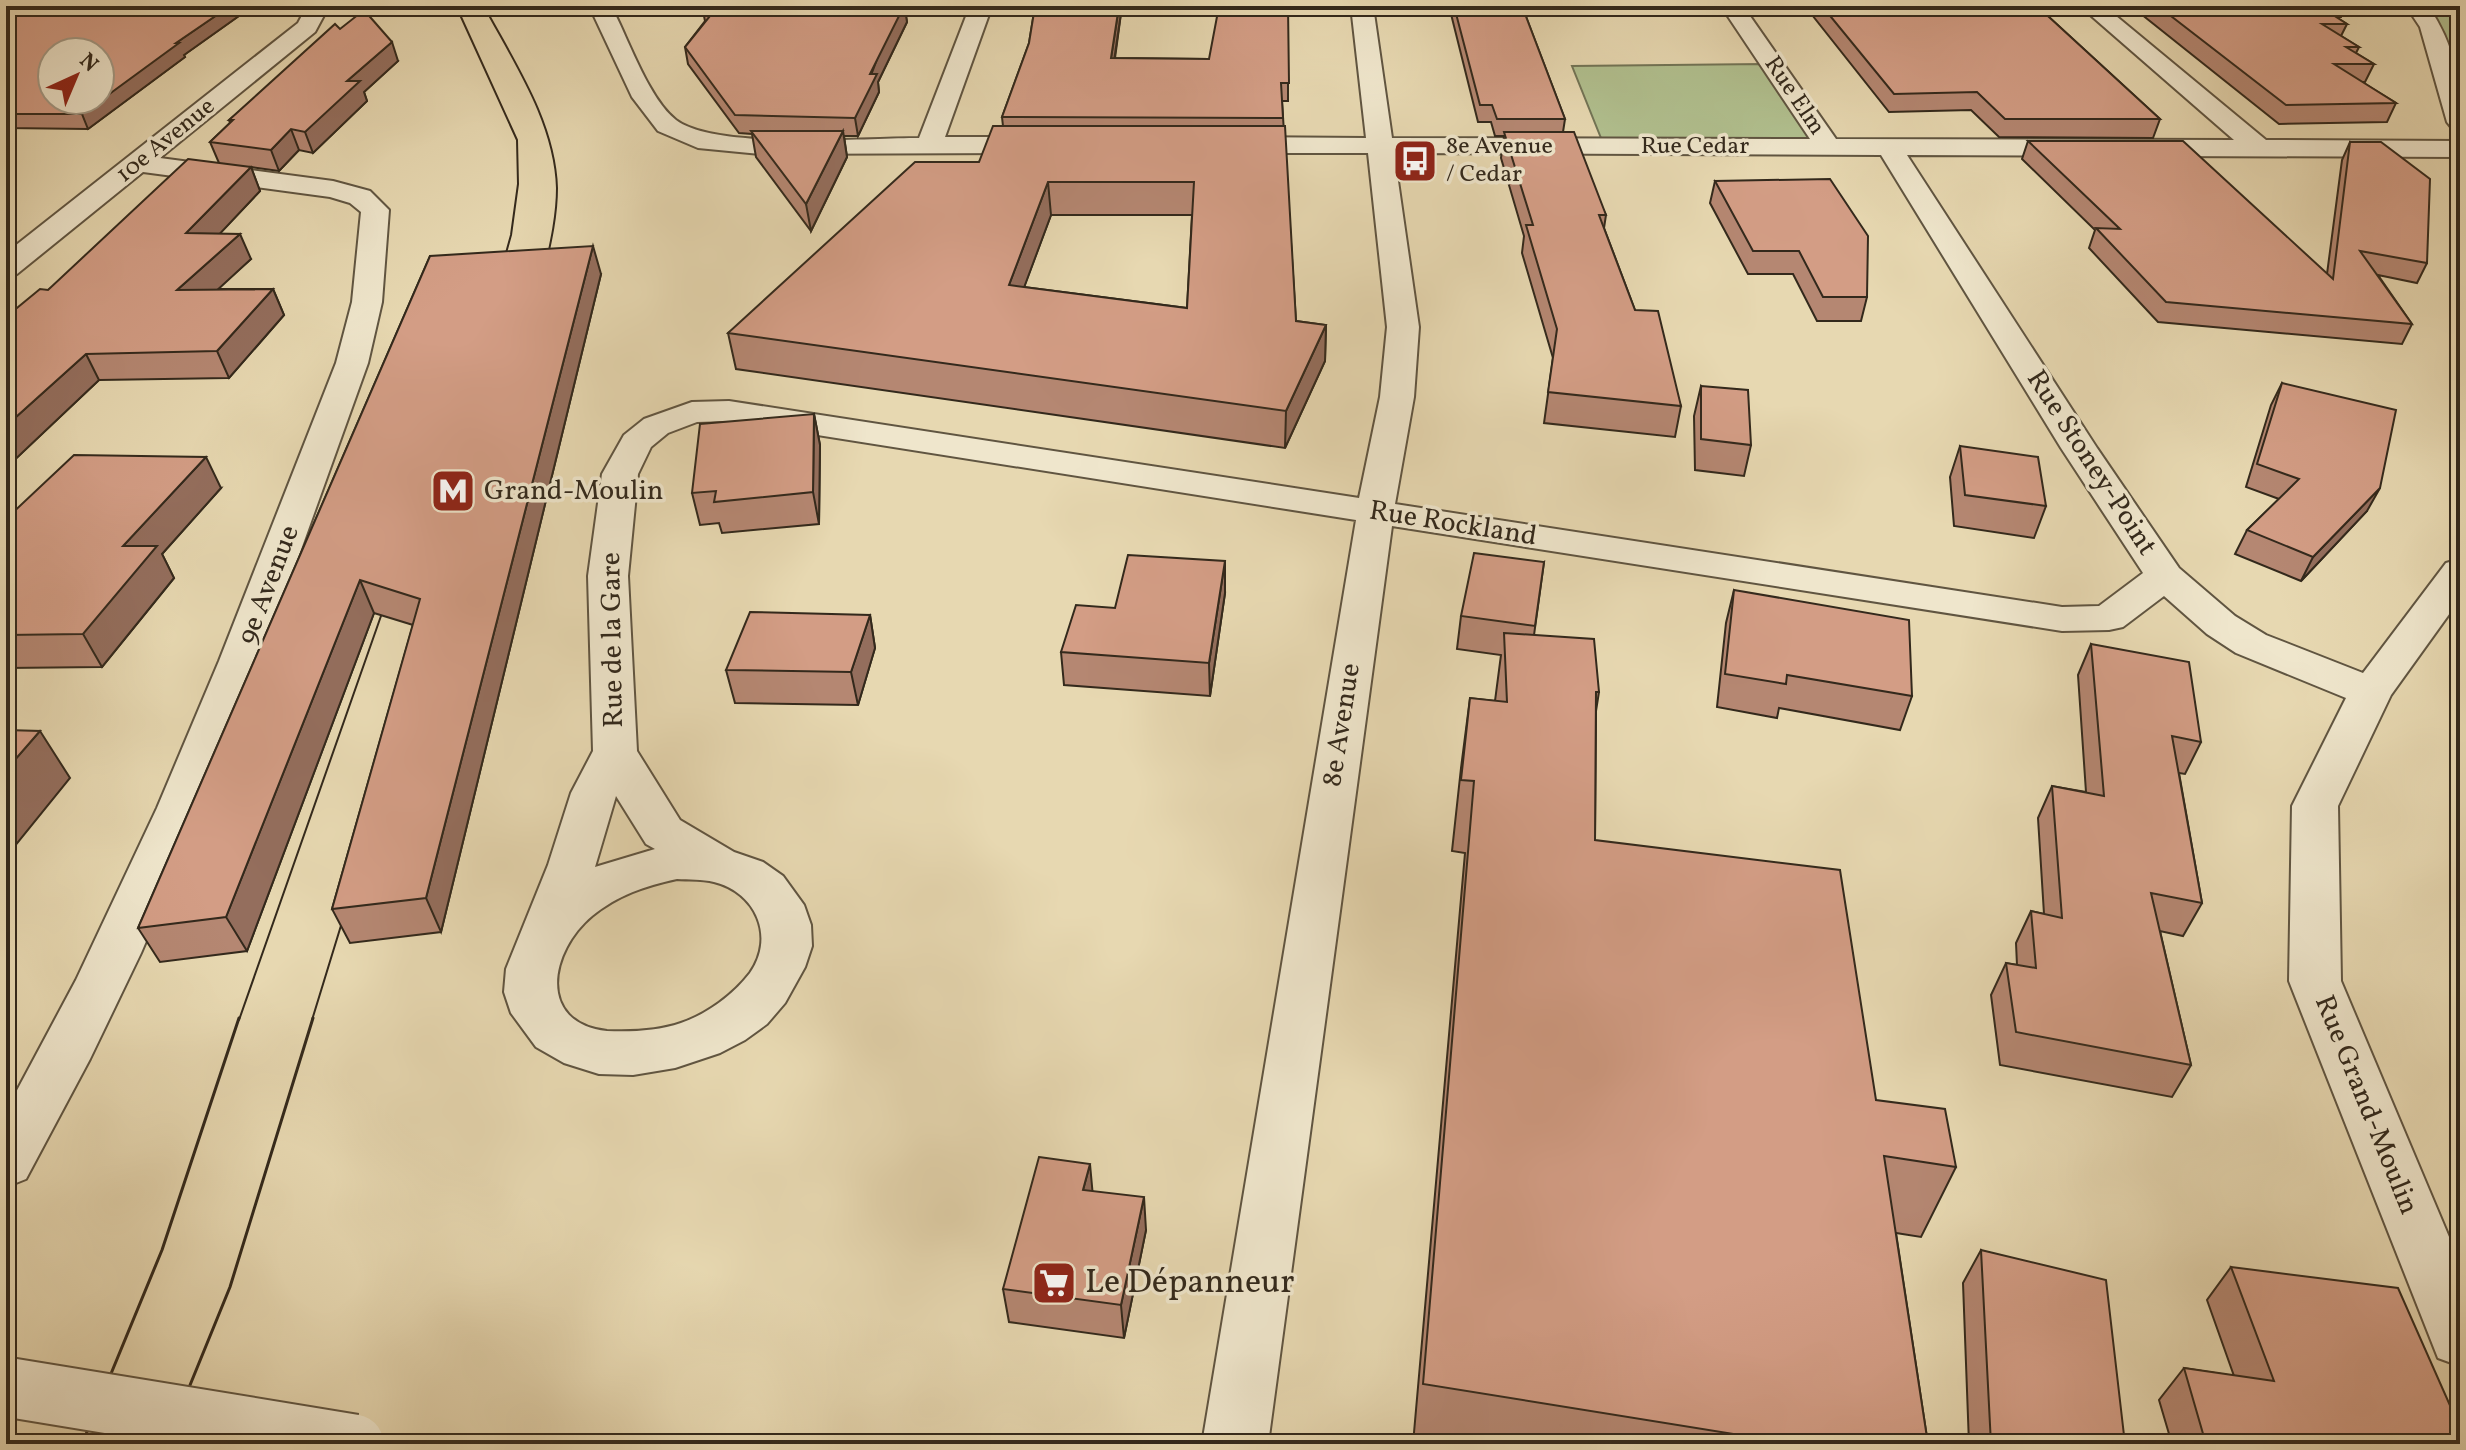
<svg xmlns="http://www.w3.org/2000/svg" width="2466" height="1450" font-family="Vollkorn,serif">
<rect width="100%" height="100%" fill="#e7d8b1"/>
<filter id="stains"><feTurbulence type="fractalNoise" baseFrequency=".0025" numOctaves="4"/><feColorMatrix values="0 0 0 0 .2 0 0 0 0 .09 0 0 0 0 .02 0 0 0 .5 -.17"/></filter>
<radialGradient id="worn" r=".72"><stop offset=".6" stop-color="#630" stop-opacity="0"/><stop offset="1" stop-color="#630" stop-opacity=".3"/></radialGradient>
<g fill="#b1c08f" stroke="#727456" stroke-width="2">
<path d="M2417 6H2460V122L2431 27Z"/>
<path d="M1763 64 1814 142 1601 138 1572 66Z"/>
</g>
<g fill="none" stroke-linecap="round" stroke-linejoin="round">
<g stroke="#605541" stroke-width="4">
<g id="minor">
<path d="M307 6H329L315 32 160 158 333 181 370 191 389 210 382 302 368 363 261 661 203 808 141 953 90 1059 26 1179 6 1187V1111L76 980 157 808 219 661 336 363 352 302 361 212 350 203 330 197 143 172 17 274 6 277V253L298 23Z"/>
<path d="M596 6H618L615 14C630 44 650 100 676 120 715 150 866 138 919 138L970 6H992L945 137H1044L1053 139 1057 145 1053 151 1044 153 760 154 698 148 658 131 632 97 593 14Z"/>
<path d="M1351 6H1373L1392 138 1810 139 1721 6H1743L1836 139 2234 140 2080 6H2104L2266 140 2460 141V157L1907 155 2097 448 2179 568 2235 616 2266 635 2363 673 2446 563 2460 559V599L2391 695 2338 806 2341 981 2460 1263V1366L2438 1358 2289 981 2292 806 2346 698 2236 653 2207 634 2164 596 2123 627 2109 630 2062 631 1392 526 1268 1444H1202L1356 520 729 421 697 422 668 433 651 447 638 474 628 576 637 751 680 820 734 852 763 862 783 876 804 905 811 925 812 946 805 967 785 1003 767 1024 745 1040 720 1053 675 1068 633 1075 599 1074 564 1063 536 1047 511 1013 504 992 506 969 548 865 571 793 593 751 588 576 602 474 624 435 644 419 692 402 729 401 1359 498 1380 397 1387 327 1368 153H1225L1216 151 1212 145 1216 139 1225 137 1366 138ZM1394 153 1881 155 2061 448 2143 573 2099 606 2062 607 1395 504 1414 397 1419 327ZM616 796 646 844 655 849 595 867ZM677 879C689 880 702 879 714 882 755 892 776 936 750 973 733 995 707 1014 681 1023 658 1031 631 1032 607 1031 536 1023 550 951 592 916 618 895 645 886 677 879Z"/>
<path d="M2406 6H2428C2456 47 2460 81 2460 130L2451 127 2447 122 2420 27Z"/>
</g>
</g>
<use href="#minor" fill="#efe6cc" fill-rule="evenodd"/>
<g stroke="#33291c" stroke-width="2">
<path d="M456 6 517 140 518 184 511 235 501 271"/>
<path d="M484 6C514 62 555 122 557 188 557 215 551 242 545 268"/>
<path d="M239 1020 388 596"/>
<path d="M312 1020 347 906"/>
</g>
<g stroke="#33291c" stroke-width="3">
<path d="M82 1444 162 1250 239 1018"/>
<path d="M166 1444 230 1287 313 1018"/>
</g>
<g stroke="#605541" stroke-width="63" stroke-linecap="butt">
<path id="minor-bridge" d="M6 1387 354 1444"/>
</g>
<use href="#minor-bridge" stroke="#efe6cc" stroke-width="59"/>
</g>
<g fill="#b58772" stroke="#33291c" stroke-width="2" fill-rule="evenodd">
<path d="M6 6 243 13 184 55 185 57 88 129 6 128Z"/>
<path d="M1035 6H1122L1115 58 1209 59 1288 6V101H1282L1296 321 1326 325 1325 361 1285 448 736 369 728 333 979 162 1003 126 1002 117 1029 43ZM1051 215H1192L1187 308 1024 287Z"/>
<path d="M1449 6H1522L1565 119 1563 132 1606 215 1604 228 1635 310 1681 406 1675 437 1544 423 1553 358 1522 253 1524 236 1501 158 1504 136H1495L1491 122H1478Z"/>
<path d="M1805 6H2037L2160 119 2153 138 1999 137 1971 110 1889 112Z"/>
<path d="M2131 6H2345L2341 17H2336L2347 24 2341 36 2359 47 2356 53 2374 64 2365 82H2362L2396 103 2387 122 2279 124Z"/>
<path d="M905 10 907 22 878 82 879 92 858 136H844L847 157 811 231 756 157 752 134 739 133 688 64 685 47 705 21 703 11Z"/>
<path d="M340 29 398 61 364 92 367 101 313 153 299 150 279 171 251 167 260 191 220 233 251 259 217 289H273L284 315 229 378 99 380 6 468V317L48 290 219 163 210 142 230 123 229 120Z"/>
<path d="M2028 141 2327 274 2342 160 2350 142 2427 263 2417 283 2378 275 2412 324 2402 344 2158 322 2089 248 2095 230 2022 159Z"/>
<path d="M1715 181 1867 297 1861 321H1817L1793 274H1748L1710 203Z"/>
<path d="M430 256 601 274 441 932 350 943 332 909 413 625 374 613 247 951 160 962 138 928Z"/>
<path d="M2282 383 2367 511 2301 581 2235 554 2247 530 2279 499 2246 487 2271 405Z"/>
<path d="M1701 386 1751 445 1744 476 1695 470 1694 416Z"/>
<path d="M814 414 820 445 819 524 722 533 719 523 700 525 692 493Z"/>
<path d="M1960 446 2046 506 2034 538 1954 526 1950 477Z"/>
<path d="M221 488 162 554 174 578 102 667 6 668V519Z"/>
<path d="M1544 562 1534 635 1599 692 1596 711 1595 840 1876 1100 1956 1167 1921 1237 1896 1233 1928 1444H1413L1465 853 1452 851 1461 768 1470 698 1495 701 1501 655 1457 649 1461 616Z"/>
<path d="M1734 590 1912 696 1900 730 1779 708 1777 718 1717 707 1726 623Z"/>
<path d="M1225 593 1210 696 1064 685 1061 652 1115 608Z"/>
<path d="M870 615 875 648 858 705 735 703 726 670Z"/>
<path d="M2091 644 2201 742 2185 774 2179 773 2202 903 2183 936 2160 931 2191 1065 2172 1097 2000 1065 1991 995 2006 963 2017 965 2016 943 2031 911 2044 914 2038 818 2052 786 2086 792 2078 675Z"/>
<path d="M1092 1191 1146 1230 1124 1338 1009 1322 1003 1289Z"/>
<path d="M1981 1250 2125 1444H1969L1963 1283Z"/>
<path d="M2231 1267 2460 1444H2172L2159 1400 2184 1368 2234 1376 2207 1300Z"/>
</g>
<g fill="#946e5d" stroke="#33291c" stroke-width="2">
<path d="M230 6H241L243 13 184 55 185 57 88 129 82 114 176 43Z"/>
<path d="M897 6H907L905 9 907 22 878 82 879 92 858 136 855 118Z"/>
<path d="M1119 6H1122L1112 75 1111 58Z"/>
<path d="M392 42 398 61 364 92 367 101 313 153 305 132 347 81Z"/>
<path d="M291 129 299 150 279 171 271 150Z"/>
<path d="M843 131 847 157 811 231 806 204Z"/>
<path d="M251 167 260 191 197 258 186 233Z"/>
<path d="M1048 182 1051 215 1012 320 1009 285Z"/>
<path d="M240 234 251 259 189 316 177 290Z"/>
<path d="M593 246 601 274 441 932 426 898Z"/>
<path d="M273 289 284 315 229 378 217 351Z"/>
<path d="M1326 325 1325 361 1285 448 1286 411Z"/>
<path d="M86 354 99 380 6 468V426Z"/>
<path d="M814 414 820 445 819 524 813 492Z"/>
<path d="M206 457 221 488 162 554 174 578 102 667 83 634 123 546Z"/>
<path d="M2380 488 2367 511 2301 581 2313 557Z"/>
<path d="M1225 561V593L1210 696 1209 663Z"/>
<path d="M360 580 374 613 247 951 226 917Z"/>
<path d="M870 615 875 648 858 705 851 672Z"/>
<path d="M40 731 70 778 6 857V770Z"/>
<path d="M1090 1164 1093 1197 1083 1190Z"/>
<path d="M1144 1197 1146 1230 1124 1338 1121 1305Z"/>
</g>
<g fill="#d39d85" stroke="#33291c" stroke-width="2" fill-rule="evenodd">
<path d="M6 6H230L176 43H179L82 114H6ZM52 52H100V100H52Z"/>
<path d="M707 6H904L870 74H877L855 118 735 115 685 47 714 11H703Z"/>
<path d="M1035 6H1119L1111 58 1209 59 1219 6H1288L1289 83H1281L1283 118 1002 117 1029 43Z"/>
<path d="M1454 6H1522L1565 119H1497L1492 105H1480Z"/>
<path d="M1822 6H2037L2160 119H2005L1977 92 1894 94Z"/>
<path d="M2158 6H2319L2347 24H2322L2359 47H2346L2374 64H2334L2396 103 2286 105Z"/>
<path d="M364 10 392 42 347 81H360L305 132 291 129 271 150 210 142 233 120H229L335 24 340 29Z"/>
<path d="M993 126H1285L1296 321 1326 325 1286 411 728 333 915 162H979ZM1048 182H1194L1187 308 1009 285Z"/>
<path d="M751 131H843L806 204Z"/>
<path d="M1504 132H1574L1606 215H1599L1635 310 1658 311 1681 406 1548 392 1557 329 1526 225H1533Z"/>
<path d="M2028 141H2183L2333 279 2350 142H2381L2430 179 2427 263 2360 251 2412 324 2166 302 2096 228 2120 229Z"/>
<path d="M188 159 251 167 186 233 240 234 177 290 273 289 217 351 86 354 6 426V317L40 289 48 290Z"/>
<path d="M1830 179 1868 236 1867 297H1823L1799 251H1753L1715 181Z"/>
<path d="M593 246 426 898 332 909 420 599 360 580 226 917 138 928 430 256Z"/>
<path d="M2282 383 2396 410 2380 488 2313 557 2247 530 2299 479 2257 464Z"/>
<path d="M1701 386 1748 390 1751 445 1701 439Z"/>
<path d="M814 414 813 492 714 502 716 491 692 493 700 424Z"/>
<path d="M1960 446 2038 457 2046 506 1965 495Z"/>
<path d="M74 455 206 457 123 546H157L83 634 6 635V534L11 530H6V519Z"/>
<path d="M1474 553 1544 562 1535 626 1461 616Z"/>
<path d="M1128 555 1225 561 1209 663 1061 652 1076 605 1115 608Z"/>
<path d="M1734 590 1909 620 1912 696 1787 675 1786 684 1725 674Z"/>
<path d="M750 612 870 615 851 672 726 670Z"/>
<path d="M1504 633 1594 639 1599 692H1596L1595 840 1840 870 1876 1100 1945 1109 1956 1167 1884 1156 1928 1444H1796L1423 1384 1474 781 1461 780 1470 698 1507 702Z"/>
<path d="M2091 644 2189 662 2201 742 2172 736 2202 903 2151 893 2191 1065 2016 1032 2006 963 2036 968 2031 911 2062 918 2052 786 2104 796Z"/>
<path d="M6 730 40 731 6 770Z"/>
<path d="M1039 1157 1090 1164 1083 1190 1144 1197 1121 1305 1003 1289Z"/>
<path d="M1981 1250 2106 1280 2125 1444H1991Z"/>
<path d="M2231 1267 2398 1288 2460 1428V1444H2206L2184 1368 2274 1381Z"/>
</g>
<defs>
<g id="bus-square" transform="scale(2.3)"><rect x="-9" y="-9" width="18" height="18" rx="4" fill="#8f2418" stroke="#efe6cc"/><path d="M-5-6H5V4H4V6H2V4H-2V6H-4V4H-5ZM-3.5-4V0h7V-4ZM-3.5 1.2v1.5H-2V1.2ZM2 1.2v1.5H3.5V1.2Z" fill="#fff"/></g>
<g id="metro-square" transform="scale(2.3)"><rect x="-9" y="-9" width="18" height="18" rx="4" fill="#8f2418" stroke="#efe6cc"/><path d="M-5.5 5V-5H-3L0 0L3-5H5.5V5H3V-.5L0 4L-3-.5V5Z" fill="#fff"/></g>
<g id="supermarket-square" transform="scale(2.3)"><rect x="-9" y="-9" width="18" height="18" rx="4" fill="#8f2418" stroke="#efe6cc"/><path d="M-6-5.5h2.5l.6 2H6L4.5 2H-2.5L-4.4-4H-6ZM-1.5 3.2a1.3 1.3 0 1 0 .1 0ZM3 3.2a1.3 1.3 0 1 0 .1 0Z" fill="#fff"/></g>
</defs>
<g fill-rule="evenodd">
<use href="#bus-square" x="1415" y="161"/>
<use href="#metro-square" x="453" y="491"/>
<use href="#supermarket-square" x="1054" y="1283"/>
</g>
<g text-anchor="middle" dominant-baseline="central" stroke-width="7" stroke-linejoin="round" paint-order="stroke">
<g font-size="24" fill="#33291c" stroke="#efe6cc">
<text transform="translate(1794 96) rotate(56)">Rue Elm</text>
<text transform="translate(166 141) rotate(-39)">10e Avenue</text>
<text x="1695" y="147">Rue Cedar</text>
</g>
<g font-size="24" fill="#33291c" stroke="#efe6cc" text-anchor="start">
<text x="1446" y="147">8e Avenue<tspan x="1446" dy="28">/ Cedar</tspan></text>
</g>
<g font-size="28" fill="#33291c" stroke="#efe6cc">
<text transform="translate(2091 463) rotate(57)">Rue Stoney-Point</text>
<text transform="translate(1453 524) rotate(9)">Rue Rockland</text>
<text transform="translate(269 585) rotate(-69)">9e Avenue</text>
<text transform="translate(613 640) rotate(-91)">Rue de la Gare</text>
<text transform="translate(1342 725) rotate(-81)">8e Avenue</text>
<text transform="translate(2366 1105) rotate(68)">Rue Grand-Moulin</text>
</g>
<g font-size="28" fill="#33291c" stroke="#efe6cc" text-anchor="start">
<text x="484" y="491">Grand-Moulin</text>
</g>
<g font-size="34" fill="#33291c" stroke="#efe6cc" text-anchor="start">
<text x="1085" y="1283">Le Dépanneur</text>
</g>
</g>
<rect width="2466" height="1450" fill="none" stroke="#e7d8b1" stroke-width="32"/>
<rect x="8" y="8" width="2450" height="1434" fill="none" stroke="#33291c" stroke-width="4"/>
<rect x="16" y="16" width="2434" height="1418" fill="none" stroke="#33291c" stroke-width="2"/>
<g transform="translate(76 76) rotate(44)"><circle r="38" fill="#efe6cc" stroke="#a49a86" stroke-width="2"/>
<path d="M0-6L14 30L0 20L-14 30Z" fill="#8f2418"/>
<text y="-12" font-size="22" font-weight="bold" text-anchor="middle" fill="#33291c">N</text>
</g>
<rect width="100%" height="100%" filter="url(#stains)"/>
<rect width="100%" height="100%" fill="url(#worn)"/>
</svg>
